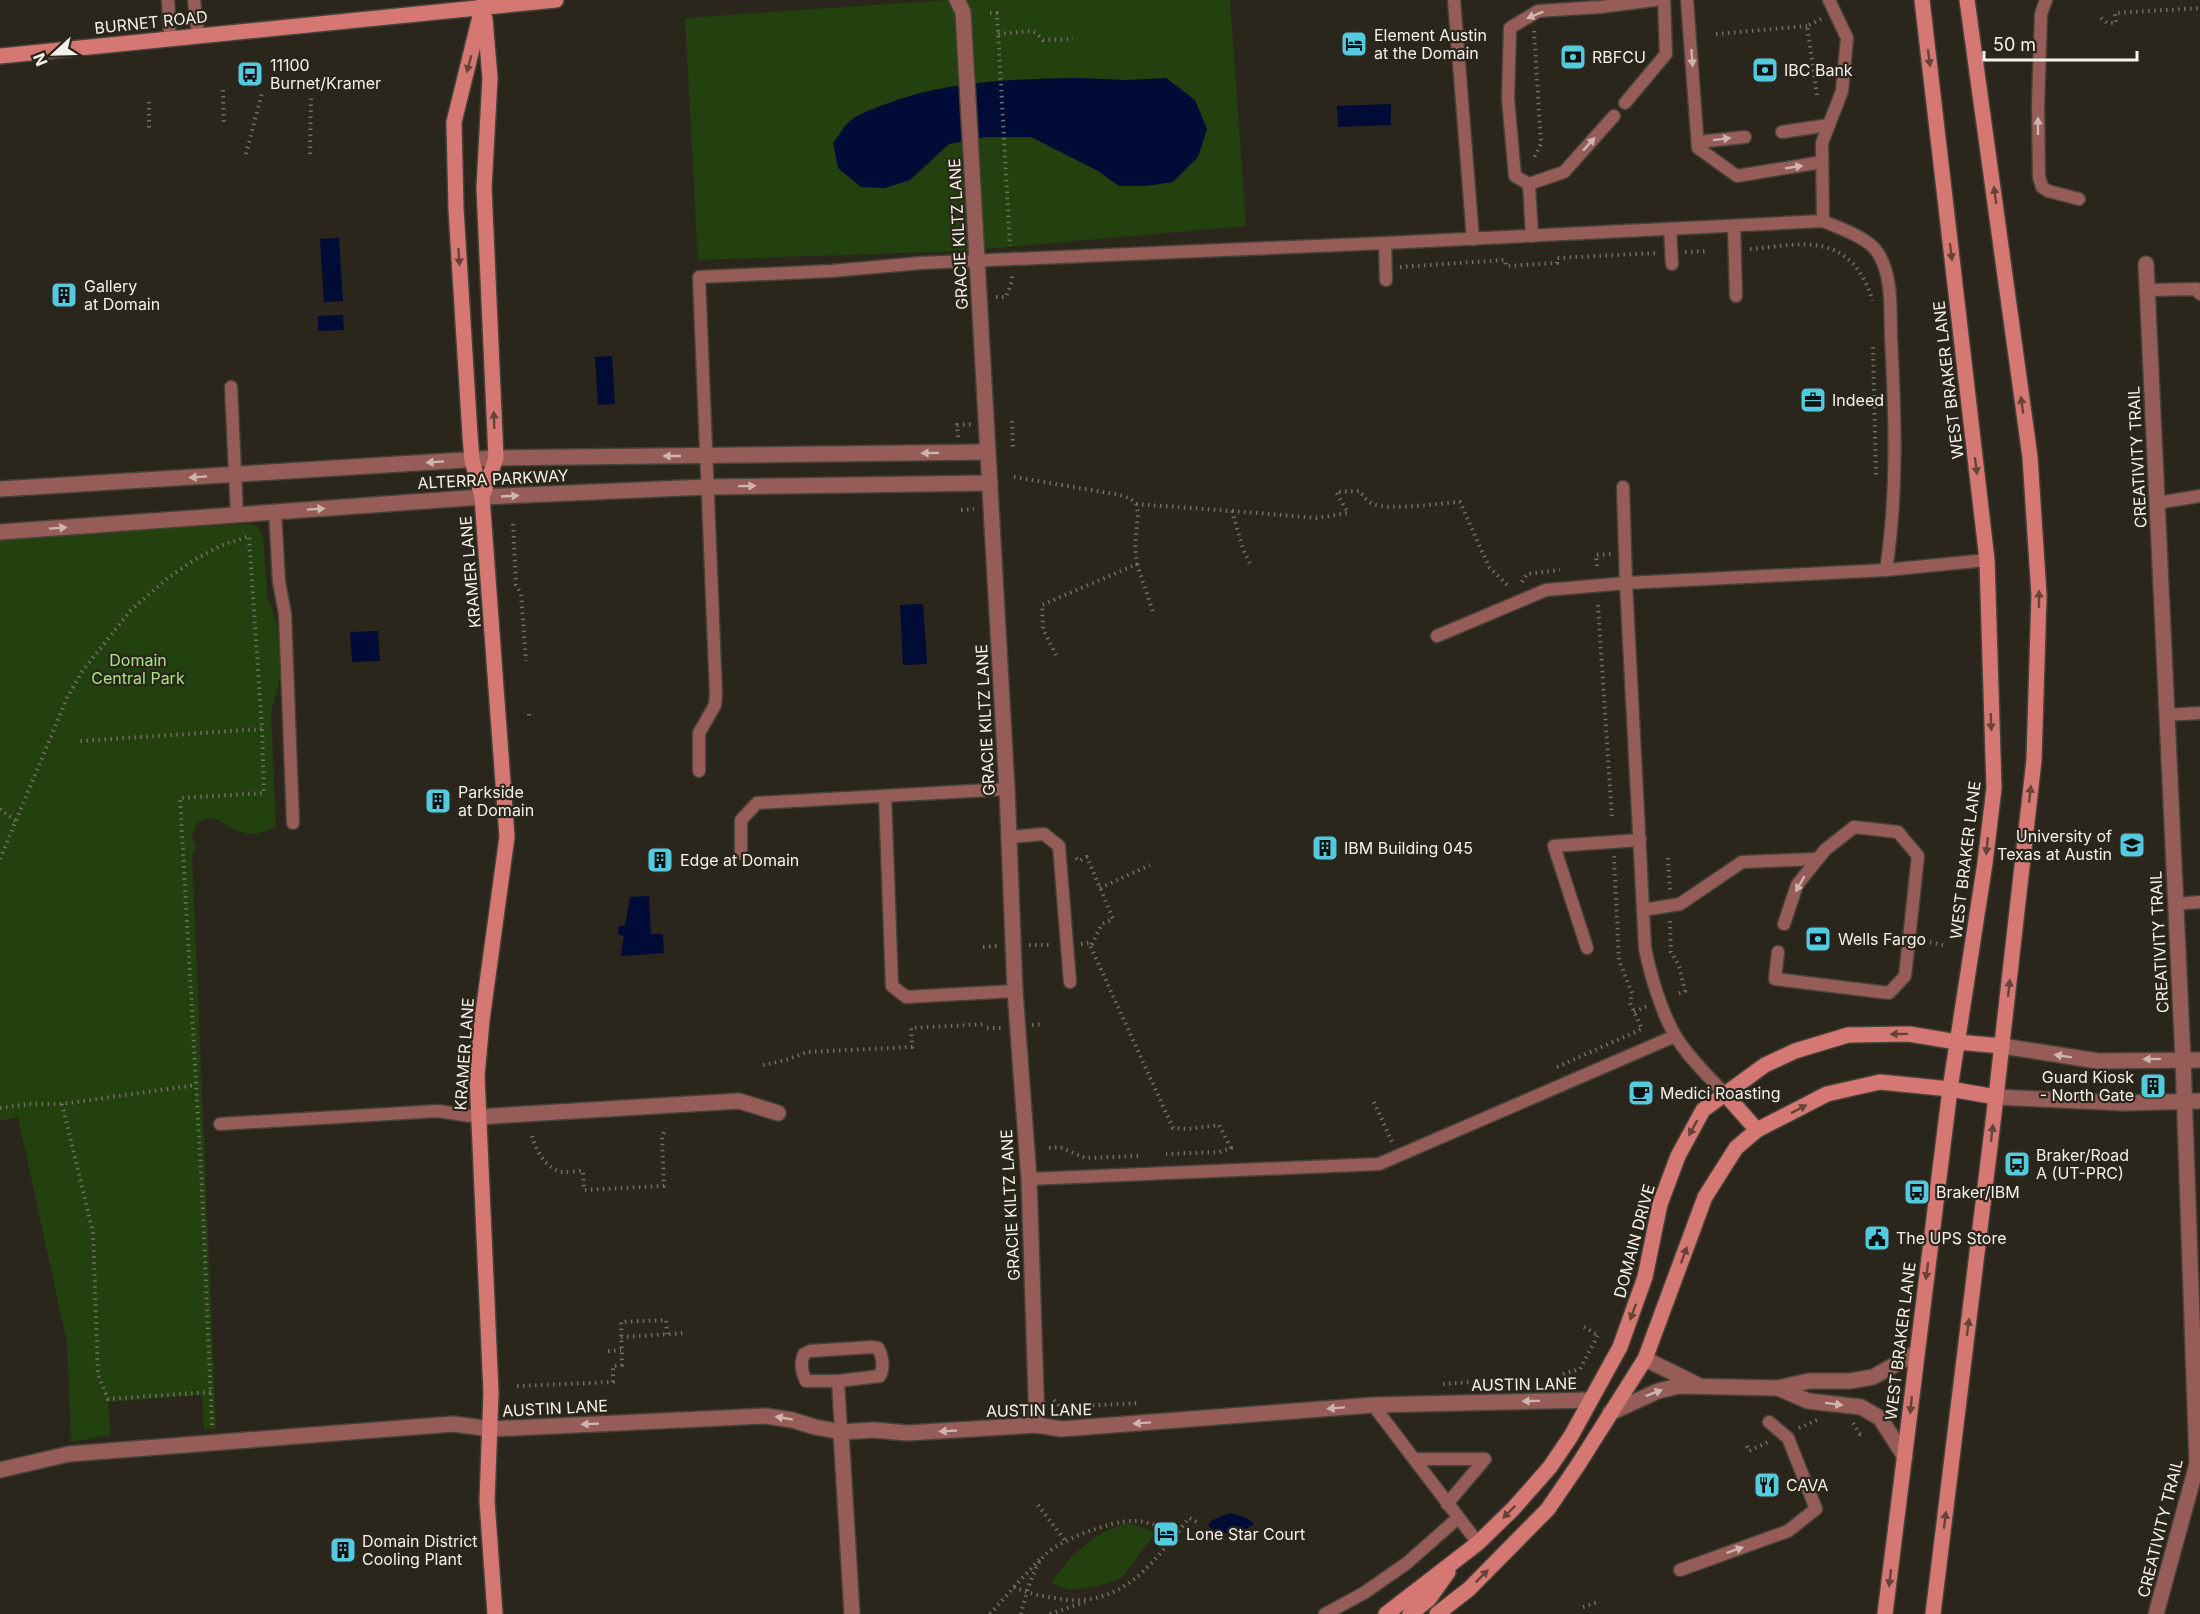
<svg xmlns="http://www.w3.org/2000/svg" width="2200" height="1614" font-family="Inter,sans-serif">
<rect width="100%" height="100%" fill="#2b261b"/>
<g fill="#22410e">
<path d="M947 0H1230L1246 226 961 251 698 260 685 18Z"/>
<path d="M249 524 257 526 263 536 267 595 277 624 280 677 271 713 276 827C264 833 251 837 238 831 223 825 211 809 196 825L192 837 196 846 192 855 216 1429H204L202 1395 108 1402 111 1435 71 1442 67 1343 18 1117 0 1121V537Z"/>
<path d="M1127 1523 1156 1532 1121 1579 1097 1586 1070 1590 1053 1584 1051 1582 1073 1555 1094 1538 1108 1530Z"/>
</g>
<g fill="#000b36">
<path d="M1078 78 1126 80 1166 78 1195 100 1207 129 1198 157 1173 182 1146 186H1119L1098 171 1031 137H986L949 144 910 180 885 188 861 187 838 168 833 143C838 137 842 129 847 124 857 114 870 110 883 105 945 81 1012 79 1078 78Z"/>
<path d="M1391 104V125L1338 127 1337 106Z"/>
<path d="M339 238 343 301 324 302 320 239Z"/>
<path d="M343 315 344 330 318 331V316Z"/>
<path d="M612 356 615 404 598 405 595 357Z"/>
<path d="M923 604 927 664 903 665 900 605Z"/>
<path d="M378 631 380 661 352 662 350 632Z"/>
<path d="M649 896 651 934H663L664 953 621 956 624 936 618 934 619 926H625L630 897Z"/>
<path d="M1230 1513 1247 1518 1254 1524C1241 1534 1221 1538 1208 1526L1212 1520Z"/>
</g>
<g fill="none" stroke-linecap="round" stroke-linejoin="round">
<g stroke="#474238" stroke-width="15">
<g id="lane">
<path d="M168 0 170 38"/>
<path d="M194 0 198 35"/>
<path d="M1454 0 1473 239"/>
<path d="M1687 0 1698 148 1737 176 1822 162"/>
<path d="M2046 0 2041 14 2038 105 2039 177 2042 187 2048 191 2079 199"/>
<path d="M1625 103 1666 54 1664 0"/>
<path d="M1614 116 1564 172 1529 184 1515 176 1508 99 1510 28 1538 11 1600 7 1655 0"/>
<path d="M1782 132 1829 125"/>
<path d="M1698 142 1745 137"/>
<path d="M1529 184 1532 236"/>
<path d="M1823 221 1822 143 1842 91 1847 38 1829 0"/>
<path d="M1734 226 1736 296"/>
<path d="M1670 229 1672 264"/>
<path d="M1385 243 1386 280"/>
<path d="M2148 290 2197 289 2200 294"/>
<path d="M231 387 237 515"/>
<path d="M1623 487 1626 583 1886 570 1987 560"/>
<path d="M2157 503 2200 496"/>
<path d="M275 512 279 582 285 614 293 823"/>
<path d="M1437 636 1546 590 1626 583 1645 948C1650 974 1662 1014 1676 1037 1689 1058 1708 1076 1725 1094"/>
<path d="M2166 715 2200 713"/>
<path d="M699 771V733L715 705 716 694 699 277 831 271 921 263 1385 243 1823 221C1839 228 1869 238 1878 253 1893 277 1890 310 1891 337 1895 415 1898 492 1886 570"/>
<path d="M885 796 892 986 906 997 1015 991"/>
<path d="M1009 837 1044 834 1059 846 1070 982"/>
<path d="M741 853V820L757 803 1007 789"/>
<path d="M2175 904 2200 902"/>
<path d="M1643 910 1680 904 1742 862 1818 859"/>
<path d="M1587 948 1554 846 1640 840"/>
<path d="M1778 952 1775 979 1889 993 1905 976 1918 856 1898 832 1854 827 1825 850 1797 885 1784 924"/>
<path d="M220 1124 438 1111 477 1117"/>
<path d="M1029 1179 1379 1164 1675 1036"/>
<path d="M838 1381H806C802 1373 800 1363 804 1354L810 1351 872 1347 878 1348C883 1357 884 1368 880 1376L838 1381 841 1432"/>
<path d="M1373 1405 1478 1543"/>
<path d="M1414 1459H1485L1447 1504"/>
<path d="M1680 1570 1788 1531 1816 1509 1788 1438 1769 1422"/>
<path d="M1325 1614 1364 1593 1407 1563 1458 1518"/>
</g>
</g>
<g stroke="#474238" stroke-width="18">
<g id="street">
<path d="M957 0 963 12 1007 789 1015 991 1029 1179 1037 1425"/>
<path d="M2146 264 2183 1059 2197 1464 2156 1614"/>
<path d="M0 489 496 458 988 452"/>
<path d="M0 532 482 497 706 487 990 483"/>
<path d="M2002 1046 2098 1061 2200 1060"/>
<path d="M1996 1097 2124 1103 2200 1101"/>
<path d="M477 1117 739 1101 778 1113"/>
<path d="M1645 1359 1696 1384"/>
<path d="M1778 1388 1808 1401 1861 1407 1880 1418 1905 1457"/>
<path d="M1610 1413 1658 1391 1679 1386 1778 1388 1809 1381H1850L1873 1377 1916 1353"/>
<path d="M841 1432 852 1614"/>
<path d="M0 1470 69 1454 453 1424 491 1429 766 1416 792 1420 815 1427 841 1432 874 1430 907 1433 1037 1425 1061 1429 1373 1405 1590 1400"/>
</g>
</g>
<g stroke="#474238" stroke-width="18">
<g id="secondary">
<path d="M484 0 454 122 456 209 470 435 472 460 482 497 507 837 482 1020 477 1076 491 1393 487 1501 495 1614"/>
<path d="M0 56 556 0"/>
<path d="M482 497 496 458 484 188 490 78 485 19"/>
<path d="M1725 1094 1757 1130"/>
<path d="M1386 1614 1478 1543 1513 1509 1550 1467 1571 1436 1620 1347 1645 1277 1660 1204 1678 1156 1703 1110 1765 1065 1795 1051 1848 1035 1909 1034 1957 1042 2002 1046"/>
<path d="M1410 1614 1429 1599 1448 1572"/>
<path d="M1437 1614 1469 1589 1548 1509 1578 1465 1645 1359 1705 1197 1736 1148 1757 1130 1827 1094 1880 1082 1950 1089 1996 1097"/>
<path d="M1885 1614 1950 1089 1985 863 1994 788 1987 560 1922 0"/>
<path d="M1933 1614 1996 1097 2034 760 2039 595 2030 457 1967 0"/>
</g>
</g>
<g stroke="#736e65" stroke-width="4" stroke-dasharray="1.5 4.5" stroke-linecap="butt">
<path d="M990 13H997L1010 246"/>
<path d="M2101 18 2107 23H2116L2115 13 2200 8"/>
<path d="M1534 31 1541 144 1534 158"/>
<path d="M998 34 1030 31 1036 33 1043 40 1073 39"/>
<path d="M1716 34 1807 26"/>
<path d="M223 90 224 126"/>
<path d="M1817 95 1807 26 1821 19"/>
<path d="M149 102V130"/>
<path d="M246 154 262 93"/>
<path d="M310 154 311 98"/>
<path d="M1750 249C1788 246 1828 234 1856 267 1863 277 1870 289 1872 301"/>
<path d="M1685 252 1709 251"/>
<path d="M1400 267 1505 260 1506 266 1557 263V258L1657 253"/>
<path d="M996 297H1006L1012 281V273"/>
<path d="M1873 347 1876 475"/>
<path d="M1012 421 1013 450"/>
<path d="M958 437 957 425 971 424"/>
<path d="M1014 477 1120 495 1131 499 1136 504 1138 513 1135 545 1137 564 1042 605 1043 629 1056 655"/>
<path d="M1136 504 1232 511 1243 549 1251 566"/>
<path d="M961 510 974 509"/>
<path d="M1232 511 1316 518 1348 513 1336 492 1360 491C1364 497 1367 502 1374 504 1390 511 1441 503 1460 502L1489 567 1510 588"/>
<path d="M513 524 516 585 521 594 526 661"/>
<path d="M1137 564 1153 612"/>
<path d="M1597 566 1596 555 1611 554"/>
<path d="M1522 582 1527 574 1560 570"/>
<path d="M1598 605 1612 819"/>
<path d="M529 714V717"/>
<path d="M0 809 17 822"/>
<path d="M1076 858 1079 861 1087 857 1113 919 1102 924 1091 946"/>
<path d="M1668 858 1670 891"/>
<path d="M0 859 67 698 83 670 131 610 168 578 194 560 220 546 249 536 262 729 80 741"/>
<path d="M1100 888 1150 865"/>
<path d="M1670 921 1671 952 1679 966 1685 991 1675 995"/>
<path d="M1924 941 1943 945"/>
<path d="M1081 944 1089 943 1173 1128 1188 1129 1219 1125 1231 1148 1219 1152 1166 1154"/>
<path d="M1029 945H1052"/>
<path d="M983 947 998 946"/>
<path d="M1634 1012 1647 1006"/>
<path d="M1032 1025 1043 1024"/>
<path d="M987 1028H1001"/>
<path d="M763 1065 786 1060 807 1052 912 1047 911 1028 987 1024"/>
<path d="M1557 1067 1642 1029 1630 1003 1632 993 1619 960 1614 856"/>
<path d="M1374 1102 1392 1142"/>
<path d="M62 1104 93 1232 98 1374 108 1399 211 1392"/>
<path d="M0 1108 29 1104H62L196 1085"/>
<path d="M532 1136C536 1150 546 1170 563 1172 569 1172 577 1171 583 1171L584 1190 664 1186 662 1137 666 1128"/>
<path d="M1049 1148 1060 1147 1085 1158 1138 1156"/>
<path d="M1584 1327 1599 1336"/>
<path d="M621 1337 687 1333"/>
<path d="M608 1351 621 1350"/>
<path d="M1563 1374 1580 1369 1598 1335"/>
<path d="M1443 1384 1529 1378"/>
<path d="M517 1386 613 1382V1366L622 1365 621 1322 666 1320 667 1334"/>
<path d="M1054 1400 1060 1407 1140 1403"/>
<path d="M1853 1423 1860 1434 1864 1432"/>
<path d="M212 1425 202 1189 180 798 264 793 262 729"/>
<path d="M1799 1428 1817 1420"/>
<path d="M1747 1446 1749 1451 1768 1442"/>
<path d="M1038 1505 1066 1542"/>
<path d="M1014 1587 1040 1559"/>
<path d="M1583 1607 1598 1602"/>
<path d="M990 1614 1014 1587C1027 1593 1040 1596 1054 1598 1121 1611 1152 1564 1189 1518L1197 1522"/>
<path d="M1021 1614C1025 1597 1032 1571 1043 1557 1054 1542 1113 1520 1132 1521 1149 1521 1162 1527 1177 1534"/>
<path d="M1050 1614 1085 1602"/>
</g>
<use href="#lane" stroke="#965c58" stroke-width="12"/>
<use href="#street" stroke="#965c58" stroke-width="15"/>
<use href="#secondary" stroke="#d57873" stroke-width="15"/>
</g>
<defs><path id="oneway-solid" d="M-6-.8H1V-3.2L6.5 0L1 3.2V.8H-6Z" transform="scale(1.5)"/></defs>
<g fill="#cfb5b0">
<use href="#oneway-solid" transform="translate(1535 15) rotate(158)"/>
<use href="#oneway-solid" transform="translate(1692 58) rotate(86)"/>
<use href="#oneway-solid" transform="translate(2038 126) rotate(-90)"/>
<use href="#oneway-solid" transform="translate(1722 139) rotate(-7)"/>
<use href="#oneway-solid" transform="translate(1589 144) rotate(-48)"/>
<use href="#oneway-solid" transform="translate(1794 167) rotate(-9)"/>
<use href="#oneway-solid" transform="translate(930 453) rotate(179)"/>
<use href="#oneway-solid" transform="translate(672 456) rotate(-180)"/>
<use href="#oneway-solid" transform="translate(435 462) rotate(176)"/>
<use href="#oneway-solid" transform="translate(198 477) rotate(176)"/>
<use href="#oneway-solid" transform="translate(747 486) rotate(-1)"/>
<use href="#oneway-solid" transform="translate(510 496) rotate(-3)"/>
<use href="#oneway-solid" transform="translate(316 509) rotate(-4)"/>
<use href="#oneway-solid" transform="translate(58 528) rotate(-4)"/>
<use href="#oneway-solid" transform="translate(1800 884) rotate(120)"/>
<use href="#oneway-solid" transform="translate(2063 1056) rotate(-171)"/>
<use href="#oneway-solid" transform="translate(2152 1059) rotate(179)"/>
<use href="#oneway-solid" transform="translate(1654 1393) rotate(-21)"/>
<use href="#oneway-solid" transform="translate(1531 1401) rotate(179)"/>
<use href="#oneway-solid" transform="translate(1834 1404) rotate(7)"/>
<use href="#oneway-solid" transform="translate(1336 1408) rotate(176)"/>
<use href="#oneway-solid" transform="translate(784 1418) rotate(-170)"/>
<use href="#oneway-solid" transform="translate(1142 1423) rotate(176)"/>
<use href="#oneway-solid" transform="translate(590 1424) rotate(177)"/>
<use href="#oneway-solid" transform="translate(948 1431) rotate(177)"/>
<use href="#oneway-solid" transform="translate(1735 1550) rotate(-20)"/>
</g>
<g fill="#66433a">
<use href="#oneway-solid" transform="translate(1929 58) rotate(83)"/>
<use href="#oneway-solid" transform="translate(469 64) rotate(105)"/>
<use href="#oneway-solid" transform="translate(1995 195) rotate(-98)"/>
<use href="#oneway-solid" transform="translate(1951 252) rotate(83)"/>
<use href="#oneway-solid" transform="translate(459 257) rotate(86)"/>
<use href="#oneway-solid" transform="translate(2022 405) rotate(-98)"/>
<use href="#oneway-solid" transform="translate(494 420) rotate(-92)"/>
<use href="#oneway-solid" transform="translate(1976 466) rotate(83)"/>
<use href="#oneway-solid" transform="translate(2039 599) rotate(-90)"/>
<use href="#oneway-solid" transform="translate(1991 722) rotate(88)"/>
<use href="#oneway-solid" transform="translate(2030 794) rotate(-84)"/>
<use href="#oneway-solid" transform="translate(1987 846) rotate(96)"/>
<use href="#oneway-solid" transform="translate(2009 988) rotate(-84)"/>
<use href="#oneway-solid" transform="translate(1899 1034) rotate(179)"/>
<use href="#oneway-solid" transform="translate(1799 1109) rotate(-27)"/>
<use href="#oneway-solid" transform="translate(1693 1128) rotate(119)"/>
<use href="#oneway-solid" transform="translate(1992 1133) rotate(-83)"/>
<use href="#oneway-solid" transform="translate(1684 1255) rotate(-70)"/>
<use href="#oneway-solid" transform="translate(1927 1271) rotate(97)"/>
<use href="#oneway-solid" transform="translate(1633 1312) rotate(110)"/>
<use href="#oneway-solid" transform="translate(1968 1327) rotate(-83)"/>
<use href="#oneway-solid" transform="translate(1911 1405) rotate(96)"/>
<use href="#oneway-solid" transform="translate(1509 1512) rotate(135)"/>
<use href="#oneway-solid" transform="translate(1945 1520) rotate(-83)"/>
<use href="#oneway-solid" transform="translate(1482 1576) rotate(-45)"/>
<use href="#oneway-solid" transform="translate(1890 1578) rotate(97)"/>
</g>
<defs>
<g id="hotel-square" transform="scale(1.35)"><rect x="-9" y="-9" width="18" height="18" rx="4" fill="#54cade" stroke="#2b261b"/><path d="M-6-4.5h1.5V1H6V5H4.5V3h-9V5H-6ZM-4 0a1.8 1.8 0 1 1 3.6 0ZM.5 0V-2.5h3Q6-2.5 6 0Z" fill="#111"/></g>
<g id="bank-square" transform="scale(1.35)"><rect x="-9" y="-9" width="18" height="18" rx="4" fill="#54cade" stroke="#2b261b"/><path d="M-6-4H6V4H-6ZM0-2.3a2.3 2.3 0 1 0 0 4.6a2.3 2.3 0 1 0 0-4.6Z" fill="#111"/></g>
<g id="bus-square" transform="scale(1.35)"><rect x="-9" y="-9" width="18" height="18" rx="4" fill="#54cade" stroke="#2b261b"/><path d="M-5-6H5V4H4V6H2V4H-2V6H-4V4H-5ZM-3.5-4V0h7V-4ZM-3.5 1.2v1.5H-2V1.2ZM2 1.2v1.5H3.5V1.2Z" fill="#111"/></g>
<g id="building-square" transform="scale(1.35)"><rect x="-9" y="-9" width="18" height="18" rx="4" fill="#54cade" stroke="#2b261b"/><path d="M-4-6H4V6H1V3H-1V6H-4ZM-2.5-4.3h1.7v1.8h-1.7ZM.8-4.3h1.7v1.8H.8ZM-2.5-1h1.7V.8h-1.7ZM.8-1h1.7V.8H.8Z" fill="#111"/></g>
<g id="office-square" transform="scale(1.35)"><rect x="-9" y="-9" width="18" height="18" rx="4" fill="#54cade" stroke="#2b261b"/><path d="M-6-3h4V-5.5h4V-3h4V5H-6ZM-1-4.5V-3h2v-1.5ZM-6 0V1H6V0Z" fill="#111"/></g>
<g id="university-square" transform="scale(1.35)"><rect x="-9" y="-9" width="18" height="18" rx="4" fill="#54cade" stroke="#2b261b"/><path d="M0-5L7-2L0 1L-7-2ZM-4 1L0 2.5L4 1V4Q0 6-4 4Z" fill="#111"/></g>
<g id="cafe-square" transform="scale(1.35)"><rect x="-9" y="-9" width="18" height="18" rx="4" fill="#54cade" stroke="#2b261b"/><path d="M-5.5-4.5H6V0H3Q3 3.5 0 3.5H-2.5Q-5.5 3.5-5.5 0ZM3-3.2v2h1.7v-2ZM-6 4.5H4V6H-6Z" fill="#111"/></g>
<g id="civic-square" transform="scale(1.35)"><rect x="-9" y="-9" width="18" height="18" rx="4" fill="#54cade" stroke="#2b261b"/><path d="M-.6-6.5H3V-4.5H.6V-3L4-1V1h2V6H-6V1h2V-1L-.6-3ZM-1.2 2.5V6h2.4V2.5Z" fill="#111"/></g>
<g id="restaurant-square" transform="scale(1.35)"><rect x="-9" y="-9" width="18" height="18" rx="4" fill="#54cade" stroke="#2b261b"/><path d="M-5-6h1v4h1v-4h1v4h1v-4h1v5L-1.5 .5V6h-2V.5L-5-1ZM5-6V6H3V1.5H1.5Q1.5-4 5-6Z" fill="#111"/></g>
</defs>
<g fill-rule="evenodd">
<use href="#hotel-square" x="1354" y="44"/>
<use href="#bank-square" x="1573" y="57"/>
<use href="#bank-square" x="1765" y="70"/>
<use href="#bus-square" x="250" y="74"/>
<use href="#building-square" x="64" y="295"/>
<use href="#office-square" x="1813" y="400"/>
<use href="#building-square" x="438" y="801"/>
<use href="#university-square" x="2132" y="845"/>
<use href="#building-square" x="1325" y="848"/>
<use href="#building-square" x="660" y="860"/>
<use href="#bank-square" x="1818" y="939"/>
<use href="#building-square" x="2153" y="1086"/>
<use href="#cafe-square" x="1641" y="1093"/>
<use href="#bus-square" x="2017" y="1164"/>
<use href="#bus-square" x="1917" y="1192"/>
<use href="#civic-square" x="1877" y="1238"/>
<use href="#restaurant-square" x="1767" y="1485"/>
<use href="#hotel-square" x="1166" y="1534"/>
<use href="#building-square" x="343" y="1550"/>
</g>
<g text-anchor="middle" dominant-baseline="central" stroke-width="4.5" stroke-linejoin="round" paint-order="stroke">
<g font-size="16" fill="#f5f1ea" stroke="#2b261b">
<text transform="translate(151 22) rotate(-6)">BURNET ROAD</text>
<text transform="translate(958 234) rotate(-93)">GRACIE KILTZ LANE</text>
<text transform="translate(1948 380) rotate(-97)">WEST BRAKER LANE</text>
<text transform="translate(2137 457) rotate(-93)">CREATIVITY TRAIL</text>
<text transform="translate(493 479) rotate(-3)">ALTERRA PARKWAY</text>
<text transform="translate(470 572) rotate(-95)">KRAMER LANE</text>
<text transform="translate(985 720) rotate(-93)">GRACIE KILTZ LANE</text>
<text transform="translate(1965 860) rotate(-83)">WEST BRAKER LANE</text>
<text transform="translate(2159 942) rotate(-93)">CREATIVITY TRAIL</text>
<text transform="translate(464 1054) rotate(-86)">KRAMER LANE</text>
<text transform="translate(1010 1205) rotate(-93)">GRACIE KILTZ LANE</text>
<text transform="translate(1634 1241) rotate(-75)">DOMAIN DRIVE</text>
<text transform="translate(1900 1341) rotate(-83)">WEST BRAKER LANE</text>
<text transform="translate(1524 1384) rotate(-1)">AUSTIN LANE</text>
<text transform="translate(555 1408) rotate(-3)">AUSTIN LANE</text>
<text transform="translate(1039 1410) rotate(-1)">AUSTIN LANE</text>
<text transform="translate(2160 1528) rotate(-76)">CREATIVITY TRAIL</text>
</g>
<g font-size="16" fill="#f5f1ea" stroke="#2b261b" text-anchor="start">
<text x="1374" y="35">Element Austin<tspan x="1374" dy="18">at the Domain</tspan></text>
<text x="1592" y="57">RBFCU</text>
<text x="270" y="65">11100<tspan x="270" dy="18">Burnet/Kramer</tspan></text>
<text x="1784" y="70">IBC Bank</text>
<text x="84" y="286">Gallery<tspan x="84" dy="18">at Domain</tspan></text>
<text x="1832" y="400">Indeed</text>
<text x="458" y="792">Parkside<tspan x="458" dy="18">at Domain</tspan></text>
<text x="2112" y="836" text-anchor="end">University of<tspan x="2112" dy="18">Texas at Austin</tspan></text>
<text x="1344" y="848">IBM Building 045</text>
<text x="680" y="860">Edge at Domain</text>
<text x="1838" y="939">Wells Fargo</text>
<text x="2134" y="1077" text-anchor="end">Guard Kiosk<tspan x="2134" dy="18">- North Gate</tspan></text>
<text x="1660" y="1093">Medici Roasting</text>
<text x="2036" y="1155">Braker/Road<tspan x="2036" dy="18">A (UT-PRC)</tspan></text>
<text x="1936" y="1192">Braker/IBM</text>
<text x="1896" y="1238">The UPS Store</text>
<text x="1786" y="1485">CAVA</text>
<text x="1186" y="1534">Lone Star Court</text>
<text x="362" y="1541">Domain District<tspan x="362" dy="18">Cooling Plant</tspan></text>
</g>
<g font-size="16" fill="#a5e585" stroke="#2b261b">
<text x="138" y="660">Domain<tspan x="138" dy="18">Central Park</tspan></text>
</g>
</g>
<g transform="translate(54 54) rotate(248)" stroke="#2b261b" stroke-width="4.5" paint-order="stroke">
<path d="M0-4.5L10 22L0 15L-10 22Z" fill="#f5f1ea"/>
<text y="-9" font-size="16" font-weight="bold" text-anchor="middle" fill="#f5f1ea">N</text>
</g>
<path d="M1984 51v9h153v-9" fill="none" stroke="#f5f1ea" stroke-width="3"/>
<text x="1993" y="51" font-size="18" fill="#f5f1ea" stroke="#2b261b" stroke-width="4.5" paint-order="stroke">50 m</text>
</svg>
